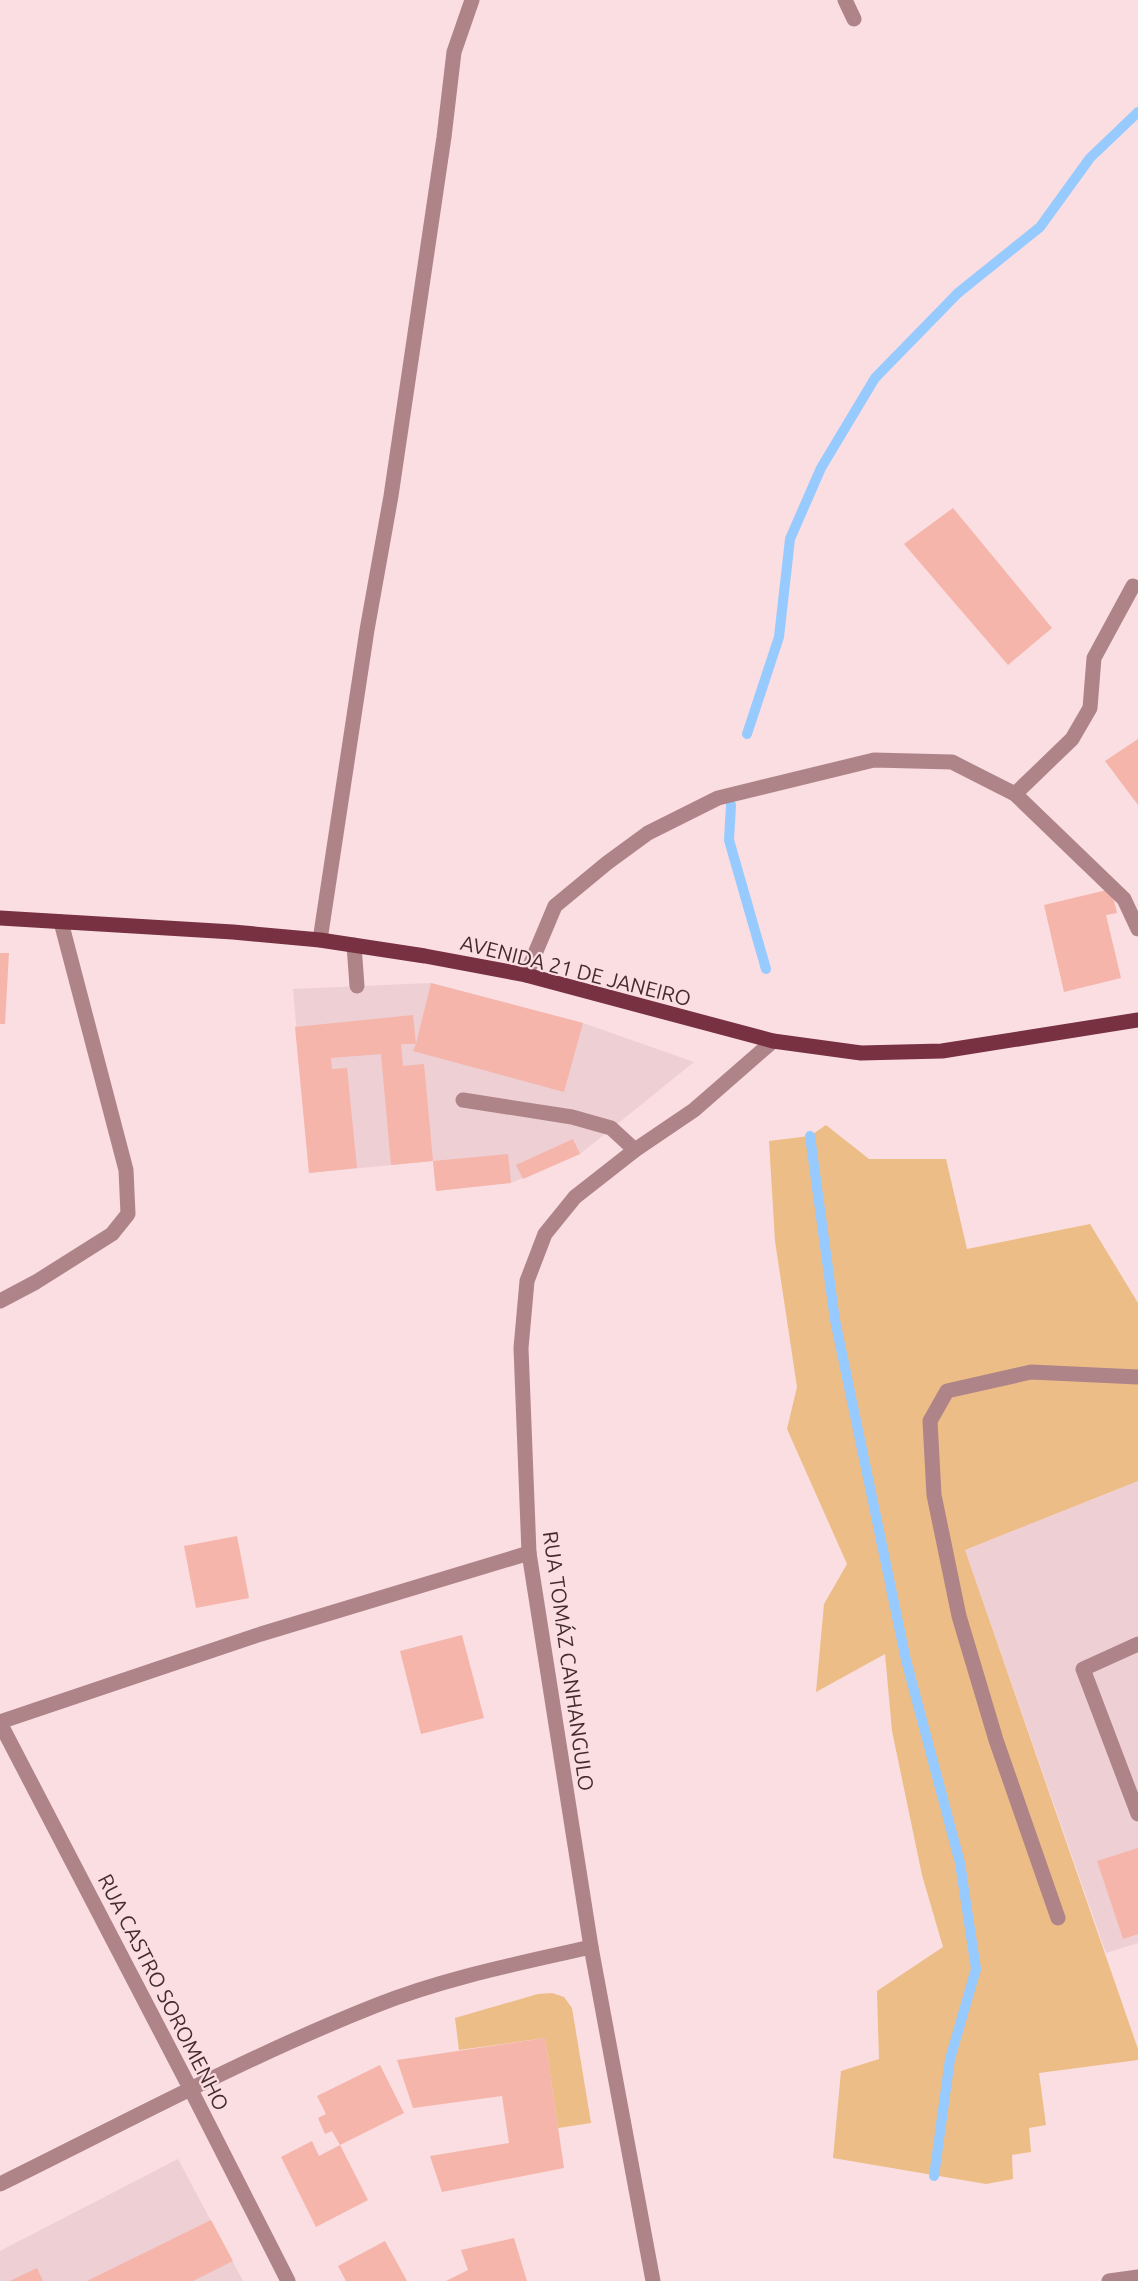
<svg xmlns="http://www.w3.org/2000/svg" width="1138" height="2281" font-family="Ubuntu,sans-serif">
<rect width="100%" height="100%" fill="#fadee1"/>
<g fill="#eecfd3">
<path d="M431 983 583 1023 694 1062 580 1154 511 1183 436 1191 433 1161 309 1173 293 989Z"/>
<path d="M1138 1481V1943L1106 1953 965 1550Z"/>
<path d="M178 2159 243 2281H0V2251Z"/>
</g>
<g fill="#ecbd86">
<path d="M826 1125 869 1159H946L967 1249 1090 1224 1138 1303V1481L965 1550 1138 2049V2060L1039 2073 1046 2125 1029 2128 1031 2152 1012 2155 1013 2179 986 2184 833 2158 841 2071 879 2059 877 1991 943 1947 922 1875 892 1731 885 1654 816 1692 824 1604 847 1564 787 1429 797 1387 775 1241 769 1141 810 1136Z"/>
<path d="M552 1993 564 1997 572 2008 591 2123 558 2128 545 2038 459 2050 455 2018 538 1994Z"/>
</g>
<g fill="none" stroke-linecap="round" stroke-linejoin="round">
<g stroke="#97caff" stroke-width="10">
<path d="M747 734 779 637 790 539 821 468 875 378 958 293 1040 227 1090 158 1138 112"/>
<path d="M731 805 729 840 766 969"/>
<path d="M810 1136 835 1320 906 1660 960 1863 976 1969 950 2059 934 2176"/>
</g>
</g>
<g fill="#f5b5aa">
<path d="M953 508 1052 628 1008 665 904 544Z"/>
<path d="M1138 739V805L1105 761Z"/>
<path d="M1111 889 1117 913 1106 915 1121 978 1064 992 1044 905Z"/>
<path d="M0 953H9L5 1024H0Z"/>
<path d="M431 983 583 1023 564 1092 413 1051 416 1044H401L403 1066 424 1064 433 1161 508 1154 511 1183 436 1191 433 1161 391 1165 381 1054 331 1058 332 1069 347 1068 357 1168 309 1173 295 1027 413 1015 416 1044Z"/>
<path d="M573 1139 580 1154 523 1179 516 1165Z"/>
<path d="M237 1536 249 1598 196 1608 184 1546Z"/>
<path d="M462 1635 484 1718 421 1734 400 1651Z"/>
<path d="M1138 1848V1934L1123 1939 1097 1861Z"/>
<path d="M545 2038 564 2168 442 2192 430 2156 509 2143 502 2096 413 2108 397 2060Z"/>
<path d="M380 2065 404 2113 340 2145 368 2200 316 2227 281 2157 312 2141 319 2156 340 2145 332 2131 325 2134 318 2118 326 2114 317 2096Z"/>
<path d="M211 2220 233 2261 193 2281H87Z"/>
<path d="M514 2238 527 2281H446L468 2270 461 2250Z"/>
<path d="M385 2241 407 2281H346L338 2266Z"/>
<path d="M37 2268 43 2281H10Z"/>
</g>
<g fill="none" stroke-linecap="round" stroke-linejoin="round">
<g stroke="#ae8489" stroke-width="15">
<path d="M845 0 854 19"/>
<path d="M1015 794 1072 739 1090 708 1094 658 1133 586"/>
<path d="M320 940 367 630 391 496 444 137 454 52 472 0"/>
<path d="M354 945 357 986"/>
<path d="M526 975 555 906 607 863 648 833 718 798 874 760 952 762 1015 794 1124 899 1138 929"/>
<path d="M463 1100 572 1117 611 1128 635 1150"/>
<path d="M0 1301 36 1282 112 1234 128 1214 126 1170 61 922"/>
<path d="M1138 1644 1083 1669 1138 1814"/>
<path d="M0 1722 261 1634 529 1553"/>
<path d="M0 1723 191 2090 288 2281"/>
<path d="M1058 1918 996 1740 959 1616 934 1495 930 1421 947 1391 1031 1372 1138 1377"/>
<path d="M0 2184C124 2123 248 2056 377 2005 444 1978 521 1963 591 1947"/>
<path d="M653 2281 591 1947 529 1553 521 1348 527 1281 545 1234 575 1197 635 1150 694 1110 773 1041"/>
<path d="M1109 2281 1138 2277"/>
</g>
<path stroke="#773140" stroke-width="15" d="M0 918 233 932 320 940 425 956 526 975 773 1041 861 1053 942 1051 1138 1020"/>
</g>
<g text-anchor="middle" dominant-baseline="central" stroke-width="4.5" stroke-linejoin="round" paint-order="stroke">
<g font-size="21" fill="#452b2f" stroke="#fadee1">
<text transform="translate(576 970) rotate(14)">AVENIDA 21 DE JANEIRO</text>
<text transform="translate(569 1661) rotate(82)">RUA TOMÁZ CANHANGULO</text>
<text transform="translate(164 1992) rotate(63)">RUA CASTRO SOROMENHO</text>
</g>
</g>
</svg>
